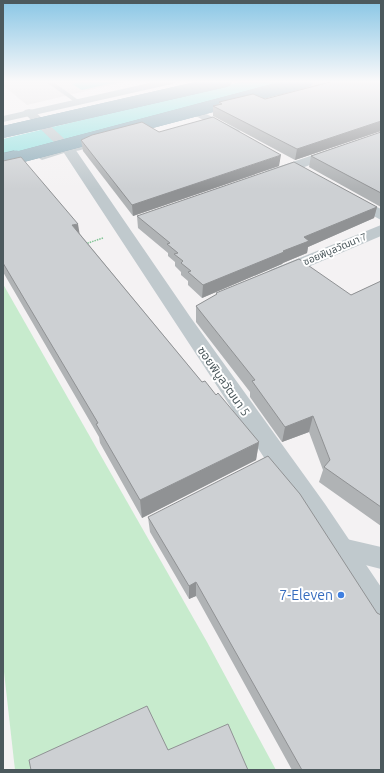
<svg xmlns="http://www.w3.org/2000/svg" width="384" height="773" font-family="Ubuntu,'Noto Sans Thai',sans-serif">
<rect width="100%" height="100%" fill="#f4f2f3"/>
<path fill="#e5e4e4" d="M3 81H128L27 105 3 85Z"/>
<path fill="#c7ebcd" d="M3 284 207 642 276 770H15L3 663Z"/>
<g fill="#9ae2e1">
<path d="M83 81H122L82 90 72 84Z"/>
<path d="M244 81H297L3 156V139Z"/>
</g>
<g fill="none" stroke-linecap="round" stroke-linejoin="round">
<path stroke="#83c596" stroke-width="1.5" stroke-dasharray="1.5 1" stroke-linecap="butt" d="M85 244 103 238"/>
<path fill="#c0c9cd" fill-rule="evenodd" d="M45 81H52L81 102 76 103Z"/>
<path fill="#c0c9cd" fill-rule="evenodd" d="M338 537 381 547V569L330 556 326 548 330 540Z"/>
<g fill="#c0c9cd" fill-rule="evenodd">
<path d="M200 111 239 130 241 133 239 136H231L196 116 194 114Z"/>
<path d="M381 132V140L276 177H266L264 174 266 171Z"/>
<path d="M67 144 71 145 75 149 191 318 325 504 381 587V629L370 625 305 520 64 153 42 160 35 156 37 153Z"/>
<path d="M349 193 381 209V220L344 200 342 197 344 194Z"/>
<path d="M381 225V236L282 278 276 279 270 278 267 274 270 270Z"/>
</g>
<g fill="#c0c9cd" fill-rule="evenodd">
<path d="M317 81H334L333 83 280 97 275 94 276 92Z"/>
<path d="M29 109 33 110 70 144 86 140 92 144C88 150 70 153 63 151L25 114 23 112 25 110Z"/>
</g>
<path fill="#bec9ce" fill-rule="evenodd" d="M158 81H177L172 84 3 122V116Z"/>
<g stroke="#7c99a6" stroke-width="12" stroke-linecap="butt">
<g id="motorway-bridge-far1">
<path d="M3 132 226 81"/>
<path d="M12 159 307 81"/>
</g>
</g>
<g stroke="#7c99a6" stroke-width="16" stroke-linecap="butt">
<path id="motorway-bridge" d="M3 161 16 158"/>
</g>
<use href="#motorway-bridge-far1" stroke="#91aeba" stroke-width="12"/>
<use href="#motorway-bridge" stroke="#91aeba" stroke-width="15"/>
</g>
<g fill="#b0b3b5">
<path d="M332 81H381V131L295 160 213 116V106L219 104V102L265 99 332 82Z"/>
<path d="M381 132V207L309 167 311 156Z"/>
<path d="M81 140 279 166 133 216 83 151Z"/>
<path d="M3 161 80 234 202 382 216 395 259 442 256 460 142 518 100 443 99 437 3 272Z"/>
<path d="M377 207 374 218 308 247 307 253 283 263 282 264 202 298 188 285V281L181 275V272L175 266V262L168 256V253L138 228 137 216Z"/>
<path d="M381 281V526L319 482 323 470 309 432 282 442 250 397V392L196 322V306L216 295V293L351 295Z"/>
<path d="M148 517 381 770H292L196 596 189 599 150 532Z"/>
</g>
<g fill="#909294">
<path d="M381 121V131L295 160 297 149Z"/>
<path d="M281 155 279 166 133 216 132 205Z"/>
<path d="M377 207 374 218 308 247 307 253 283 263 282 264 202 298 203 285 283 251 304 237Z"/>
<path d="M78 224 81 242 72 225Z"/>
<path d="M313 416 309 432 282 442 285 427Z"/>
<path d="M259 442 256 460 142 518 140 500Z"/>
<path d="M196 582V596L189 599V586Z"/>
</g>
<g fill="#cdd0d3" stroke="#909294">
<path d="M334 81H381V121L297 149 213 106 222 104 219 102 253 94 265 99Z"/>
<path d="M213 117 281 155 132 205 81 140 92 135 142 122 159 132Z"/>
<path d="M381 132V193L311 156Z"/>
<path d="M21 157 78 224 72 225 202 382 205 381 216 395 218 393 259 442 140 500 96 424 98 423 3 263V161Z"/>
<path d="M294 162 377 207 304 237 309 241 283 251 284 252 203 285 188 272 191 271 181 263 183 261 174 254 178 253 167 244 170 243 137 216Z"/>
<path d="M299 259 351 295 381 281V507L324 467 330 460 313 416 285 427 252 381 255 380 196 306 217 294 216 293Z"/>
<path d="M268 456 300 494 377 613 381 615V770H302L196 582 189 586 148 517Z"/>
<path d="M147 706 168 750 228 724 248 770H31L29 760Z"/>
</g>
<linearGradient id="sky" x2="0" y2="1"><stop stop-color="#89c6e5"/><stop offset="0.43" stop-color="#faf9fa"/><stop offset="1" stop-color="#faf9fa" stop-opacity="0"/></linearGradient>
<rect width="384" height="189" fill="url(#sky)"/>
<circle fill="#3f7fe0" stroke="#fff" stroke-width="1.5" cx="341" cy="595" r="4"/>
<g text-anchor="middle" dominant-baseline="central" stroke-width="4" stroke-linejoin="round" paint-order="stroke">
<g font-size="10" fill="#4c595d" stroke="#fff">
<text transform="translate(335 249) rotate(-23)">ซอยพิบูลวัฒนา 7</text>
</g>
<g font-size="12" fill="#4c595d" stroke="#fff">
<text transform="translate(224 381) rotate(55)">ซอยพิบูลวัฒนา 5</text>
</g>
<g font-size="14" fill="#366cbe" stroke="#fff" text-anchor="end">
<text x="333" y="595">7-Eleven</text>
</g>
</g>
<rect width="384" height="773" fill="none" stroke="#4c595d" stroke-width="8"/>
</svg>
